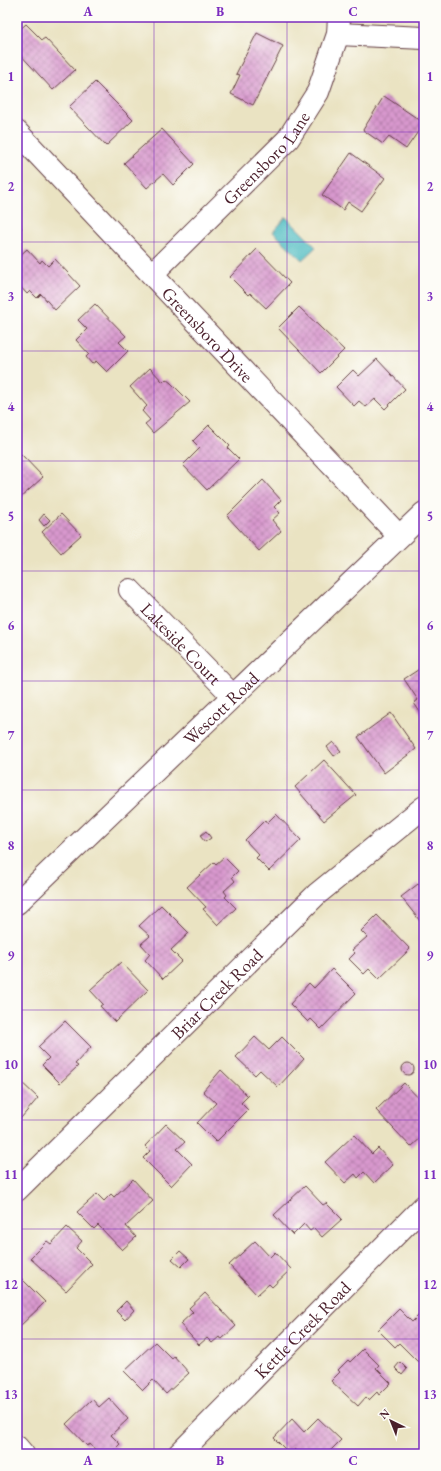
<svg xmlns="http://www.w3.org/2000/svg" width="441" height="1471" font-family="'EB Garamond',serif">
<defs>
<pattern id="building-cross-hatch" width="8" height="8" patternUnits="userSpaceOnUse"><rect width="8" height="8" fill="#d898ce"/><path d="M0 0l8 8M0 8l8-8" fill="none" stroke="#b17ba7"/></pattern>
</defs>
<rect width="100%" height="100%" fill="#fdfcf7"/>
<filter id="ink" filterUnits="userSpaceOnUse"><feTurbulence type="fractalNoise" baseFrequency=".025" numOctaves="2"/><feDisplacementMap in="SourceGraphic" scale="8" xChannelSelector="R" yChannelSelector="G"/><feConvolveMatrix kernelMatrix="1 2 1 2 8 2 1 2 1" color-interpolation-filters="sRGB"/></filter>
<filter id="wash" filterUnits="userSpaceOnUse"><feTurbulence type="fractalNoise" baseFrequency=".012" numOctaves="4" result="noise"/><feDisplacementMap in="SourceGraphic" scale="16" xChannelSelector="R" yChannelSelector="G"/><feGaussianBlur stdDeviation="0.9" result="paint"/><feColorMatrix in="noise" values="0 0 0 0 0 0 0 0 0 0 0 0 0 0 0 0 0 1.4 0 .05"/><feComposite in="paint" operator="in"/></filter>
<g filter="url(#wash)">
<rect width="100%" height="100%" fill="#eae3c2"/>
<path fill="#4cbbc1" stroke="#4b6d76" d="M286 217 316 247 302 260 273 232Z"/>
<g id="blocks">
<g fill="url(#building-cross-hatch)">
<path d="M17 17 21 19 17 23Z"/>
<path d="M26 24 42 40 45 38 75 70 53 90 17 51V32Z"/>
<path d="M257 33 283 46 253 105 231 94 240 75 236 74Z"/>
<path d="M95 82 133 120 106 146 69 107Z"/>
<path d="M384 96 424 123 406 149 389 137 383 144 363 130Z"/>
<path d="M162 129 194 164 173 185 163 174 147 188 124 163Z"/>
<path d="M351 153 385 178 361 211 348 202 343 210 322 195Z"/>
<path d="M17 223 22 228 17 232Z"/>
<path d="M27 249 40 263 42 260 48 266 55 259 80 286 55 310 41 294 37 298 30 291 27 294 17 283 20 279 17 276V258Z"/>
<path d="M257 249 290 283 266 308 250 293 248 295 230 277Z"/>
<path d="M95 304 126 336 119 342 128 351 107 372 96 361 92 364 86 357 89 354 76 340 87 329 78 320Z"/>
<path d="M299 307 344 350 321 373 278 328Z"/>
<path d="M377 359 405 389 385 409 375 399 366 407 359 401 354 406 336 387 353 370 359 376Z"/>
<path d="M150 368 163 382 166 379 171 383 190 402 153 433 145 424 150 420 142 411 147 406 130 387Z"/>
<path d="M209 425 230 446 228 448 239 459 207 490 183 465 200 448 193 441Z"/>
<path d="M21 454 43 477 17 501V458Z"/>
<path d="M263 480 281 500 274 507 280 513 272 520 281 531 259 551 227 516Z"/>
<path d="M44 514 50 520 44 526 39 520Z"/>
<path d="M61 514 81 535 61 553 42 532Z"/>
<path d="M424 666V718L414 703 418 700 404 679Z"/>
<path d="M391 713 416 749 384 773 358 737Z"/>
<path d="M333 742 341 751 334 756 327 747Z"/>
<path d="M324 760 356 795 324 821 295 787Z"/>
<path d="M276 814 301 840 269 871 256 858 259 855 245 840 265 820 267 823Z"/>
<path d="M206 831 211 838 205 842 200 836Z"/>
<path d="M224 857 238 871 232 877 235 881 224 891 227 895 225 897 236 908 218 925 203 909 206 907 187 887 214 862 216 864Z"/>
<path d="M418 884 421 887 424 884V926L401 897Z"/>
<path d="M161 905 189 933 171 950 182 961 163 979 145 960 150 954 141 944 150 936 139 926Z"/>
<path d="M377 915 410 949 379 979 369 969 364 974 349 959 355 953 352 950 367 937 361 931Z"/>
<path d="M121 962 148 990 115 1022 100 1006 103 1004 90 990Z"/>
<path d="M332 969 356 993 321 1029 311 1019 308 1022 290 1004 309 983 314 988Z"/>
<path d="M65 1021 91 1047 75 1064 78 1066 60 1083 42 1065 49 1058 38 1047Z"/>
<path d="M255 1037 269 1050 282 1037 304 1059 278 1087 260 1070 255 1075 236 1057Z"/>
<circle cx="408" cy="1069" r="6"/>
<path d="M221 1070 248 1096 241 1103 248 1110 216 1142 197 1123 216 1103 203 1091Z"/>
<path d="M17 1078 38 1098 21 1118 19 1116 17 1118Z"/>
<path d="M404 1083 424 1104V1135L411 1147 376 1110Z"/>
<path d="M166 1124 185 1142 177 1149 192 1164 171 1186 143 1158 150 1151 145 1146Z"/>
<path d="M354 1135 372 1154 378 1148 393 1165 374 1183 364 1172 358 1178 355 1174 345 1183 325 1162Z"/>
<path d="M133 1179 153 1201 126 1226 136 1237 122 1250 98 1225 94 1229 77 1212 97 1194 104 1201 111 1194 114 1197Z"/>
<path d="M305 1186 323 1205 326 1203 342 1219 322 1237 314 1228 310 1231 304 1224 293 1235 274 1215Z"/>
<path d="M67 1227 82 1241 76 1248 92 1264 66 1291 30 1258 47 1241 51 1244Z"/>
<path d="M255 1241 270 1257 275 1252 291 1269 272 1287 269 1284 257 1295 229 1265Z"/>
<path d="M180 1251 189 1259 181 1267 172 1259Z"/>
<path d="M17 1274 45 1302 17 1329Z"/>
<path d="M205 1293 236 1326 222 1339 219 1337 212 1343 207 1338 199 1345 180 1324 193 1312 189 1308Z"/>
<path d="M126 1301 134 1310 125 1320 116 1311Z"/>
<path d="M399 1309 412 1322 424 1310V1356L418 1362 399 1343 395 1347 378 1330Z"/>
<path d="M155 1342 172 1359 174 1356 189 1373 166 1394 153 1380 143 1390 124 1371Z"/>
<path d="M363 1349 379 1365 376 1368 391 1383 379 1395 377 1392 369 1400 366 1397 358 1406 331 1381 340 1372 338 1370 348 1360 350 1362Z"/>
<path d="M400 1362 407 1369 402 1375 395 1368Z"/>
<path d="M109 1398 128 1419 111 1435 120 1444 110 1454H99L90 1444 87 1446 66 1424 92 1399 99 1407Z"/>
<path d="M318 1418 341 1440 327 1454H301L295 1449 290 1454 274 1438 292 1419 304 1432Z"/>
</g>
</g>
</g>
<g filter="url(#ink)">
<use href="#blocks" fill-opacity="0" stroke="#623c42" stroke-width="1"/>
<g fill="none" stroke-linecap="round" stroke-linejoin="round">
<g stroke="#623c42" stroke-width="24">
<g id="street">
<path d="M338 34 424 38"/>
<path id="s1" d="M17 132 399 536"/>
<path id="s2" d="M152 274 288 139 318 92 338 34 339 17"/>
<path id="s3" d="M130 590 233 696"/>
<path id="s4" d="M17 1190 317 894 424 807"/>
<path d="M17 1447 23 1454"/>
<path id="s5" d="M179 1454 424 1206"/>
</g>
</g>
<g stroke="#623c42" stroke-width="24">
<g id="secondary">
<path id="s6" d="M17 903 424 513"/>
</g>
</g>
<use href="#street" stroke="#fff" stroke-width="22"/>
<use href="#secondary" stroke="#fff" stroke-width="22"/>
</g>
</g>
<path fill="none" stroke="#7b2cbf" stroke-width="1" stroke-opacity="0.55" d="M154 17V1454M287 17V1454M17 132H424M17 242H424M17 351H424M17 461H424M17 571H424M17 681H424M17 790H424M17 900H424M17 1010H424M17 1120H424M17 1229H424M17 1339H424"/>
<g text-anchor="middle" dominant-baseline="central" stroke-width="4" stroke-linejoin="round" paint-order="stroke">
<g font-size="18" fill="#4a1f2b" stroke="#fdfcf7">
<text stroke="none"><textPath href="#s2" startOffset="163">Greensboro Lane</textPath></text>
<text stroke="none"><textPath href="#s1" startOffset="278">Greensboro Drive</textPath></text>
<text stroke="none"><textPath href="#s3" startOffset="74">Lakeside Court</textPath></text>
<text stroke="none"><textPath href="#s6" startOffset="282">Wescott Road</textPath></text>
<text stroke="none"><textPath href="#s4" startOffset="280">Briar Creek Road</textPath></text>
<text stroke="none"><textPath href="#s5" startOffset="175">Kettle Creek Road</textPath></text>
</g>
</g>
<rect width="441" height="1471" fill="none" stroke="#fdfcf7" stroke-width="44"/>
<g transform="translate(391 1421) rotate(317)" stroke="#fdfcf7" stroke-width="3" paint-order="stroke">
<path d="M0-3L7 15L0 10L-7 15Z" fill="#4a1f2b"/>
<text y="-6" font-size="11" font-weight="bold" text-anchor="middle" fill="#4a1f2b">N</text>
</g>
<rect x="22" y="22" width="397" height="1427" fill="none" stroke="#7b2cbf" stroke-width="1.5"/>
<g font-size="13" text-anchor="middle" font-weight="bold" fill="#7b2cbf">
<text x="88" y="16">A</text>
<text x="220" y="16">B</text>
<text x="353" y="16">C</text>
<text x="11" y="81">1</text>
<text x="430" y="81">1</text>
<text x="11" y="191">2</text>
<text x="430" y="191">2</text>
<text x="11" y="301">3</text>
<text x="430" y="301">3</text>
<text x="11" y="411">4</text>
<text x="430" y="411">4</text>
<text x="11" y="521">5</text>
<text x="430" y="521">5</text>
<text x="11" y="630">6</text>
<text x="430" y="630">6</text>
<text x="11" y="740">7</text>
<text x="430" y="740">7</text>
<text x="11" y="850">8</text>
<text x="430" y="850">8</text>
<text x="11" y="960">9</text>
<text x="430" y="960">9</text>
<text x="11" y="1069">10</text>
<text x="430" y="1069">10</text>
<text x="11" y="1179">11</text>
<text x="430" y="1179">11</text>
<text x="11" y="1289">12</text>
<text x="430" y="1289">12</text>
<text x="11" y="1399">13</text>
<text x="430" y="1399">13</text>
<text x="88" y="1465">A</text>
<text x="220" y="1465">B</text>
<text x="353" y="1465">C</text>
</g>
</svg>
